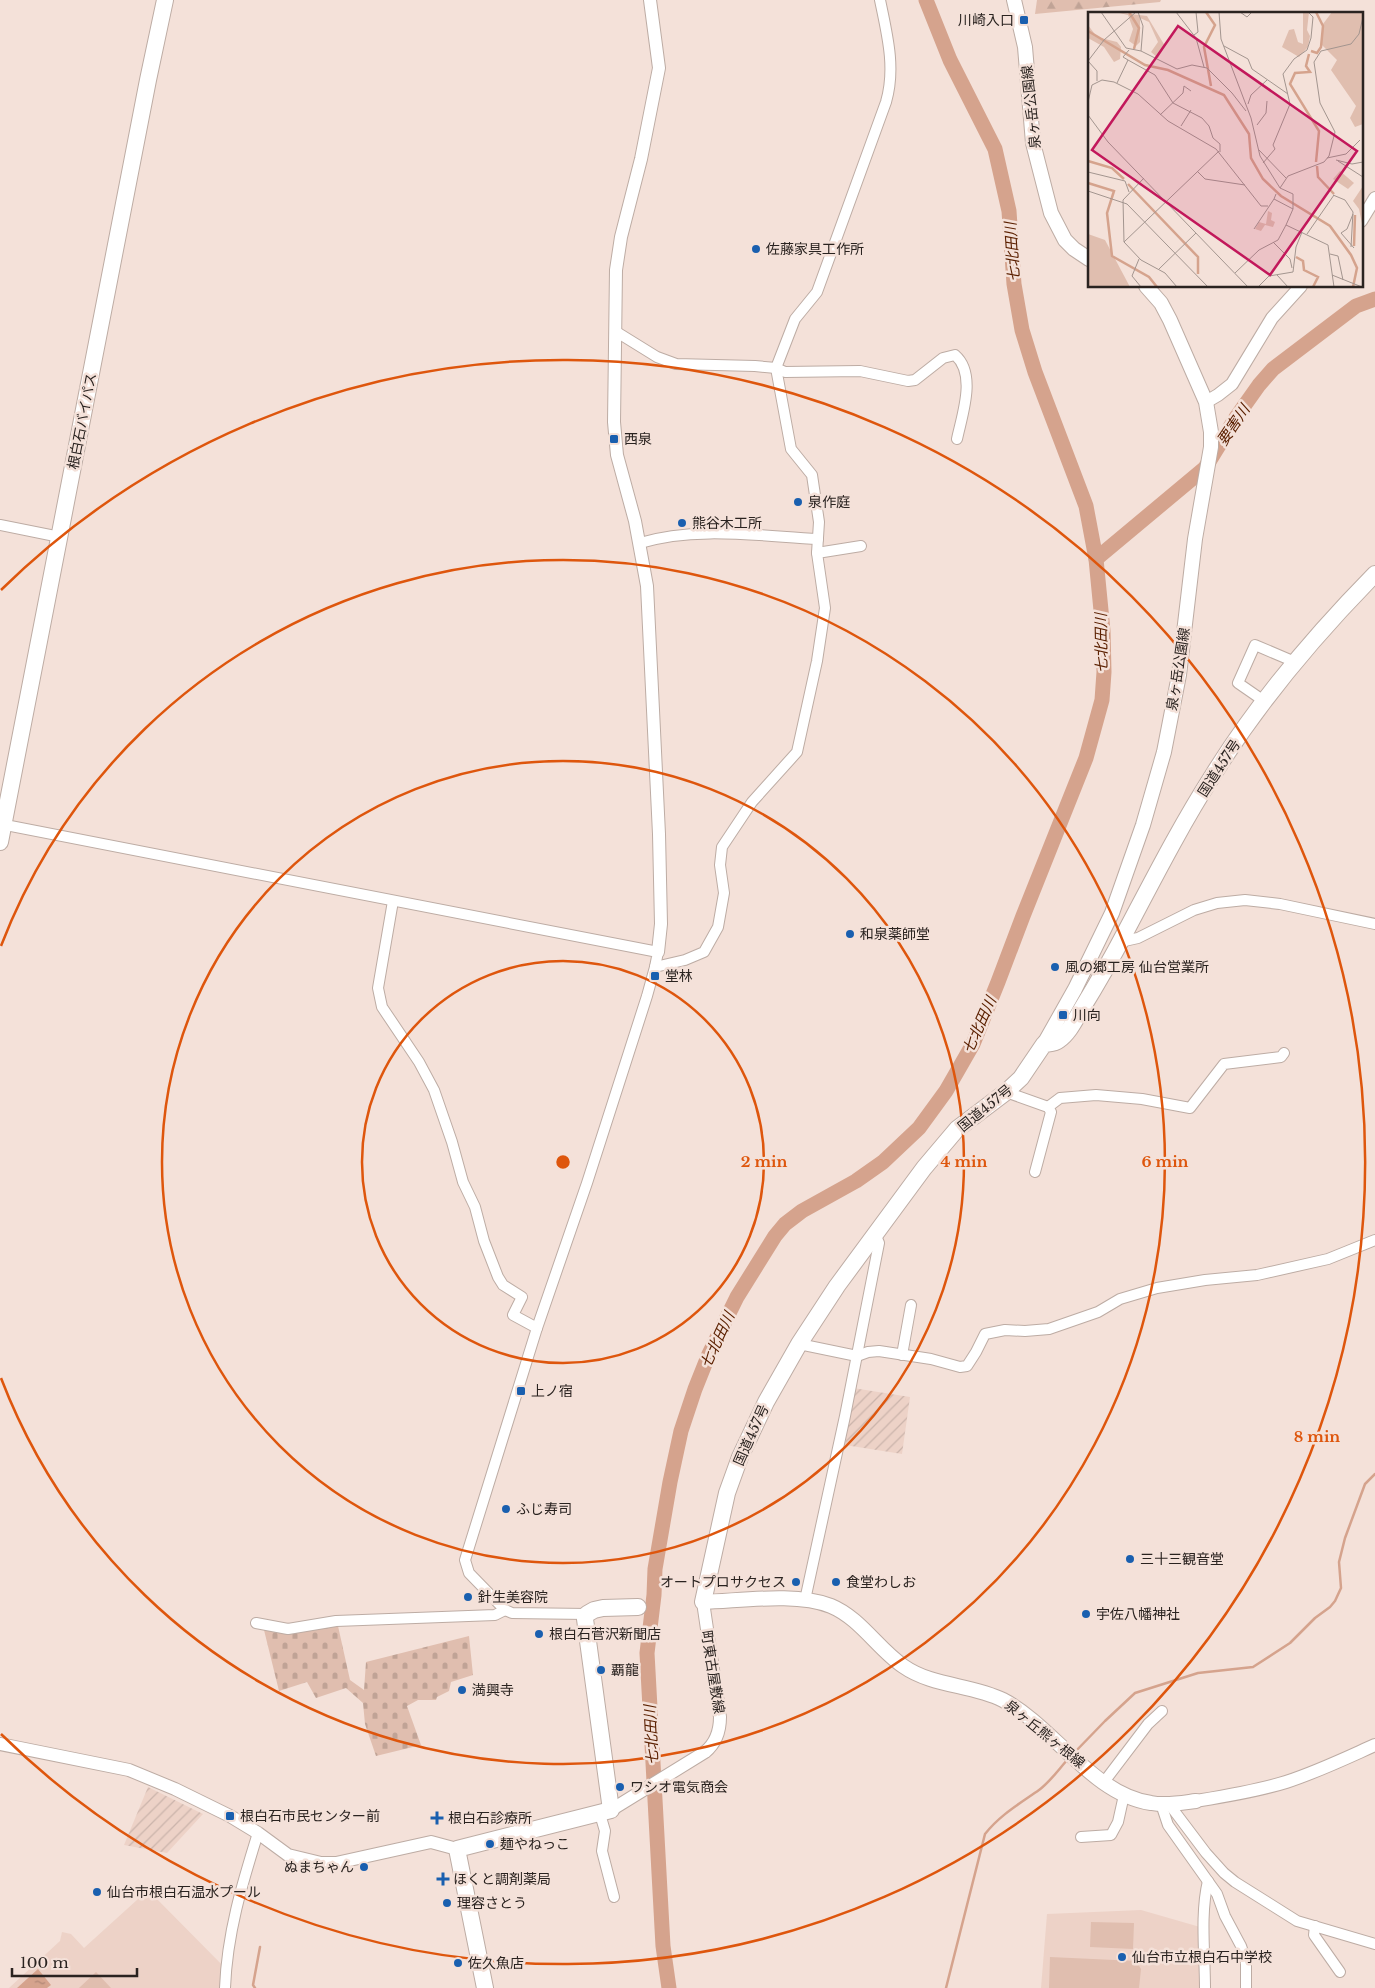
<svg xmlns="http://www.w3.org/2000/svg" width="1375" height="1988" font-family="'Libre Baskerville','Noto Sans JP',serif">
<defs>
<pattern id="industrial-furrows" width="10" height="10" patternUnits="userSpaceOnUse" patternTransform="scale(1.25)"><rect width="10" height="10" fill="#edd2c7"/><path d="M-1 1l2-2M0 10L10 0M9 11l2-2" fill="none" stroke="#cbb4ab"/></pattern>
<pattern id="forest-firs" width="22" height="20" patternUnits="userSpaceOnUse" patternTransform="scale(1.25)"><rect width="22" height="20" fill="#e0beaf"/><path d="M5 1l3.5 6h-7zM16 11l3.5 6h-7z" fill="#c0a396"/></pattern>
<pattern id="cemetery-stones" width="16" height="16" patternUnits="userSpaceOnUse" patternTransform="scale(1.25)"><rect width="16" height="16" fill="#e0beaf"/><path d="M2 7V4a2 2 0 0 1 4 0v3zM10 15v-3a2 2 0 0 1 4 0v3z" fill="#c0a396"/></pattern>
<pattern id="water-ripples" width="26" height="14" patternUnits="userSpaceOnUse" patternTransform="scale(1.25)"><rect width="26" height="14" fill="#d5a38d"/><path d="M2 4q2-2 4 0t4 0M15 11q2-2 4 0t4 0" fill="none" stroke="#ad8473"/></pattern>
</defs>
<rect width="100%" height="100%" fill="#f4e1d9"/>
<g fill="#edd2c7">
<path d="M148 1890 231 1974 230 1988H9L60 1941 62 1932 71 1934 84 1948Z"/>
<path d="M1141 1910 1200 1927 1201 1988H1041L1047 1914Z"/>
</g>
<g fill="url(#industrial-furrows)">
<path d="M853 1388 910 1397 902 1454 845 1445Z"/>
<path d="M148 1787 203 1814 167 1853 124 1845Z"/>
</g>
<path fill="url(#forest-firs)" d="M1037 0H1161L1160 2 1035 14Z"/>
<path fill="url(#cemetery-stones)" d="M338 1626 350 1680 364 1690 366 1662 469 1636 473 1675 451 1682 449 1691 437 1697 436 1700H418L407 1706 421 1745 376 1756 365 1724 363 1703 346 1688 316 1698 307 1682 279 1691 264 1630 292 1633Z"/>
<g fill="#e0beaf">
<path d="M1091 1922 1134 1923 1133 1949 1090 1947Z"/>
<path d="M1050 1957 1136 1961 1141 1969 1139 1988H1049Z"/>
<path d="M96 1972 111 1988H79Z"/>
</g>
<path fill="url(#water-ripples)" d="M38 1969 51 1985 47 1988H17Z"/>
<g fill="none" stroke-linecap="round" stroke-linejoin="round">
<g stroke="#d5a38d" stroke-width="2.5">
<path d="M1074 1753 1105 1721 1135 1693 1198 1673 1253 1667 1290 1643 1315 1618 1330 1607 1335 1601 1341 1588 1339 1562 1345 1538 1365 1484 1375 1474"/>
<path d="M255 1988 253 1985 260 1947"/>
<path d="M946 1988 985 1834C1000 1815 1019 1804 1039 1790 1050 1782 1059 1769 1068 1759"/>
</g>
<g stroke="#d5a38d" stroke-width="15">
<path d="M1096 559 1205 468 1237 416 1259 385 1273 369 1356 306 1375 299"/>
<path d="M669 1988 663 1946 647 1653 654 1595 655 1569 670 1482 681 1431 695 1389 709 1354 737 1297 775 1236 785 1224 802 1211 856 1181 883 1162 919 1128 946 1091 973 1044 998 982 1023 916 1086 758 1102 700 1104 672 1103 631 1096 559 1086 506 1035 372 1022 330 1014 284 1009 211 995 149 950 60 926 0"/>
</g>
<g stroke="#bdaca4" stroke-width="12">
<g id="minor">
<path d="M615 331 657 357 676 364 755 366 776 368 785 372 860 371 908 381 915 380 943 358 955 355C977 374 962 415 957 439"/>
<path d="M0 525 60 537"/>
<path d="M640 543C695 526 760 536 818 539"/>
<path d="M817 553 861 546"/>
<path d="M1264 701 1238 683 1255 645 1295 662"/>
<path d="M0 824 658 952 655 967 647 996 587 1183 537 1328 465 1560 469 1573 505 1610 512 1613 587 1614"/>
<path d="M393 901 378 988 382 1007 419 1062 434 1090 452 1142 463 1182 475 1207 484 1241 498 1277 503 1285 522 1297 513 1315 537 1328"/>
<path d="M1120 942 1138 938 1194 910 1217 903 1245 900 1280 904 1375 924"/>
<path d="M655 967 685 960 704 952 718 927 724 893 720 865 722 847 752 802 797 752 817 661 825 608 817 553 819 522 812 475 791 449 776 368 795 319 817 292 886 102C896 68 887 34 880 0"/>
<path d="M1006 1092 1048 1107 1051 1112 1035 1172"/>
<path d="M1048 1107 1060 1098 1096 1095 1142 1099 1190 1108 1224 1064 1281 1057 1284 1053"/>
<path d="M799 1344 857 1356 868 1352 879 1351 931 1359 960 1367 967 1366 976 1352 985 1334 1005 1330 1025 1331 1049 1329 1098 1312 1120 1299 1157 1288 1205 1280 1257 1275 1328 1259 1375 1240"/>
<path d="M902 1355 911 1305"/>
<path d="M805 1600 845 1416 879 1243 875 1234"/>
<path d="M256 1623 288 1629 336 1621 495 1615 505 1610"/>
<path d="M1104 1782 1148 1724 1162 1711"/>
<path d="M1161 1804 1168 1825 1217 1894 1225 1916 1241 1946 1246 1961V1988"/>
<path d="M1169 1804 1206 1853 1224 1873 1235 1882 1297 1921 1375 1944"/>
<path d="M600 1814 605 1831 602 1851 614 1897"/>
<path d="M1081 1837 1111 1835 1118 1822 1124 1795"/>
<path d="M1315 1926 1314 1935 1340 1972"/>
<path d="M225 1988C227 1934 242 1884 258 1833"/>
<path d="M1205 1988C1205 1954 1200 1914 1208 1881"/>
</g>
</g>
<g stroke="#bdaca4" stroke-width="14">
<g id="tertiary">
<path d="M650 0 659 68 641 159 621 237 616 270 614 422 617 455 635 521 647 586 659 834 661 924 658 952"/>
<path d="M1361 221 1375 198"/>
<path d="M1206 402 1218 395 1232 384 1272 318 1301 286"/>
<path d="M0 1744 129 1770 175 1789 230 1816 258 1833 288 1855 321 1863H336L431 1842 457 1849"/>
<path d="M1196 1801C1226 1796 1257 1791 1286 1782 1317 1772 1346 1758 1375 1745"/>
<path d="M611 1810 705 1752C716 1743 720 1731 720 1717L703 1602"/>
</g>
</g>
<g stroke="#bdaca4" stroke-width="16">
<g id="secondary">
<path d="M1014 0 1025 47 1033 143 1051 213 1065 240 1074 249 1089 259"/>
<path d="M1044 1044 1075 989 1112 913 1143 825 1164 752 1179 675 1195 539 1211 447V432L1206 402 1170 320 1161 303 1146 286"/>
<path d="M703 1602C740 1601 796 1592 831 1606 860 1618 878 1649 903 1666 933 1687 971 1684 1003 1700 1053 1726 1093 1795 1151 1803 1166 1806 1181 1803 1196 1801"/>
</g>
</g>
<g stroke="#bdaca4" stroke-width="18">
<g id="trunk">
<path d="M0 842 148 80 165 0"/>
<path d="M703 1602 727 1493 740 1457 766 1402 799 1344 837 1286 924 1168 957 1129 1006 1092 1021 1078 1044 1044C1050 1043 1054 1044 1059 1040 1069 1033 1075 1020 1081 1010 1097 984 1112 958 1126 931 1154 878 1181 825 1213 775 1259 701 1314 636 1375 574"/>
<path d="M485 1988 457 1849 611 1810 585 1619 587 1614 594 1610 603 1608 638 1607"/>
</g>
</g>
<use href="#minor" stroke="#fff" stroke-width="10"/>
<use href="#tertiary" stroke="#fff" stroke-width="12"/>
<use href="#secondary" stroke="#fff" stroke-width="14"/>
<use href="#trunk" stroke="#fff" stroke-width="16"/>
</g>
<g fill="none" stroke="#de560d" stroke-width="2.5">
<circle cx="563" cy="1162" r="201"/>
<circle cx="563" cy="1162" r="401"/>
<path d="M1 946A602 602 0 1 1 1 1378"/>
<path d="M1 590A802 802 0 1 1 1 1734"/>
</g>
<g fill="#195faf" stroke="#f4e1d9" stroke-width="2">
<rect x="1019" y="15" width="10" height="10" rx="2.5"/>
<circle cx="756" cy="249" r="5"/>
<rect x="609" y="434" width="10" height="10" rx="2.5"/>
<circle cx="798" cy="502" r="5"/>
<circle cx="682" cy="523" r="5"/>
<circle cx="850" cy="934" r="5"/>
<circle cx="1055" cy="967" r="5"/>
<rect x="650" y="971" width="10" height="10" rx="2.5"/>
<rect x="1058" y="1010" width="10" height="10" rx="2.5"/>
<rect x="516" y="1386" width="10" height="10" rx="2.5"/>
<circle cx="506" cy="1509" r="5"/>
<circle cx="1130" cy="1559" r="5"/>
<circle cx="796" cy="1582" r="5"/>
<circle cx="836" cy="1582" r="5"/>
<circle cx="468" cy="1597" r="5"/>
<circle cx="1086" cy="1614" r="5"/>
<circle cx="539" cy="1634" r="5"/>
<circle cx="601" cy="1670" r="5"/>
<circle cx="462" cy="1690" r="5"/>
<circle cx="620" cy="1787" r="5"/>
<rect x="225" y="1811" width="10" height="10" rx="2.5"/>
<path d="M434.5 1810.5h5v5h5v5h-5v5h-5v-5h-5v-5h5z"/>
<circle cx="490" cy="1844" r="5"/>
<circle cx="364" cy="1867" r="5"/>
<path d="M440.5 1871.5h5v5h5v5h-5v5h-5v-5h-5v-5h5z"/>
<circle cx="97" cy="1892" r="5"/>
<circle cx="447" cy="1903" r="5"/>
<circle cx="1122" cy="1957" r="5"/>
<circle cx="458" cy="1963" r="5"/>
</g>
<g text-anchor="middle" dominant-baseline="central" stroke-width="5" stroke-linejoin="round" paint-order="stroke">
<g font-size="14" fill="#2a2320" stroke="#f4e1d9" text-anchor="start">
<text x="1014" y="20" text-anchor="end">川崎入口</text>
<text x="766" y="249">佐藤家具工作所</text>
<text x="624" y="439">西泉</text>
<text x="808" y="502">泉作庭</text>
<text x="692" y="523">熊谷木工所</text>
<text x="860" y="934">和泉薬師堂</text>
<text x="1065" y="967">風の郷工房 仙台営業所</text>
<text x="665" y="976">堂林</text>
<text x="1073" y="1015">川向</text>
<text x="531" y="1391">上ノ宿</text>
<text x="516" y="1509">ふじ寿司</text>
<text x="1140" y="1559">三十三観音堂</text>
<text x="786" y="1582" text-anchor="end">オートプロサクセス</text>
<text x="846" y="1582">食堂わしお</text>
<text x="478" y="1597">針生美容院</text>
<text x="1096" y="1614">宇佐八幡神社</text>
<text x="549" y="1634">根白石菅沢新聞店</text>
<text x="611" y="1670">覇龍</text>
<text x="472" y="1690">満興寺</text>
<text x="630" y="1787">ワシオ電気商会</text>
<text x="240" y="1816">根白石市民センター前</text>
<text x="448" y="1818">根白石診療所</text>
<text x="500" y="1844">麺やねっこ</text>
<text x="354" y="1867" text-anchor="end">ぬまちゃん</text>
<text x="453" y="1879">ほくと調剤薬局</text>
<text x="107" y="1892">仙台市根白石温水プール</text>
<text x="457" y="1903">理容さとう</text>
<text x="1132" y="1957">仙台市立根白石中学校</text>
<text x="468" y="1963">佐久魚店</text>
</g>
<g font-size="14" fill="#2a2320" stroke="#f4e1d9">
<text transform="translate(1031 107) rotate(-96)">泉ヶ岳公園線</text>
<text transform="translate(82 421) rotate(-79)">根白石バイパス</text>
<text transform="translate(1178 669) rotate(-81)">泉ヶ岳公園線</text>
<text transform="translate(1219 768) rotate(-57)">国道457号</text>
<text transform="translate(985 1108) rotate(-39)">国道457号</text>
<text transform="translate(751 1435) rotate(-66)">国道457号</text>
<text transform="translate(713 1672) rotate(81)">町東古屋敷線</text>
<text transform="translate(1045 1734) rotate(39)">泉ヶ丘熊ヶ根線</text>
</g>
<g font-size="15" font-style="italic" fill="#5b2000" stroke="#f4e1d9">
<text transform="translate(1012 252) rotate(-94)">七北田川</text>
<text transform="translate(1233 425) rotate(-56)">要害川</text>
<text transform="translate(1101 643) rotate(-91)">七北田川</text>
<text transform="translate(979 1025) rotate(-66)">七北田川</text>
<text transform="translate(717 1340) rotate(-65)">七北田川</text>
<text transform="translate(651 1735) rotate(-93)">七北田川</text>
</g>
</g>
<g transform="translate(1088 12)">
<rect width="275" height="275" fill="#f4e1d9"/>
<path d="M27 0 59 4 77 34 70 46 63 40 70 30 61 10 52 6V30L48 34 41 29 45 17 40 3ZM215 0H221L219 18 222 24 220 35 211 45 194 35 201 18 206 17 210 30 215 32ZM244 0H275V112L267 115 262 106 268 94 243 58 249 48 234 33 235 12ZM0 13 9 25 29 30 33 35 32 47 26 50 16 35 0 26ZM275 174V217L271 197 265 189ZM0 222 17 228 42 275H0Z" fill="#e0beaf"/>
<path d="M180 199 184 201 183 208 187 210 185 215 177 213 173 219 167 217 171 210 178 212Z" fill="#e0beaf"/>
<path d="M252 159 266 171 260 177 245 167Z" fill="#e0beaf"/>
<path fill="none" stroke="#d5a38d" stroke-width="2.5" d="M41 0 51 16 46 37M118 0 127 13 116 35 123 74M0 19 57 53 80 58 136 83 161 122 163 146 175 167 193 184 242 214 263 243 269 256 265 275M223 39 229 41 233 35 235 14 228 0M221 42 218 54 222 60 207 61 202 72 231 119 228 150M0 149 24 156 36 167M229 154 230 165 246 182M0 171 26 179 19 201 24 244 61 265 69 275M40 172 110 245V262M266 234 267 203M208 245 215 249 216 258 230 265 225 275"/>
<path fill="none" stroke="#a3958f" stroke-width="1" d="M13 0 38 36 53 39 89 57 104 53 119 56 144 81 158 99M50 0 55 14 53 39M88 0 108 26 116 55M131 0 133 27 163 106 172 144 192 176M152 0 159 5 164 0M106 23 110 20 108 0M136 34 160 47 164 57 200 82M40 48 67 63 85 91 114 106 121 114 125 126 132 132V140M0 49 9 59V69M0 49 16 28 48 0M29 71 40 48 35 45 41 38M0 90 4 73 14 68 26 70 50 82 80 109 128 137 173 194H180M160 92 163 83 179 68M0 103 20 130 160 275M72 103 95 81 96 74 103 79M169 113 178 101 179 89M93 114 103 98M171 138 198 166M241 144 247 120 232 91 226 50 233 39 263 32 271 22 275 5M239 146 258 142 272 128M248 148 264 152 275 150M250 149 275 165M175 151 187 137 185 133 202 92 195 62 206 47 219 38 223 26 225 5 220 0M109 159 117 167 157 173M0 160 37 169 41 180M56 166 35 188 36 230 53 248 77 261 89 275M192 176 205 182V197M192 176 200 164 236 150 241 144M0 179 39 192 120 275M188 182 186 187 205 197 198 213 240 233 246 275M245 183 257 188 265 200 263 235M265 202 259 217 253 221 266 236M166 217 186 187M219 222 246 183M36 230 131 139M185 230 202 247 204 256M242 242 250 244 255 268M51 247 44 264 53 275M71 257 108 221M147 261 171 238 190 228 198 213M189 263 200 275M244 263 274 275M170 275 181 264 205 260 208 235 214 220"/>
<path fill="#c2185b" fill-opacity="0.15" stroke="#c2185b" stroke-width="2.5" d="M90 14 269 139 182 263 4 138Z"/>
<rect width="275" height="275" fill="none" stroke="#2a2320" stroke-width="2.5"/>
</g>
<circle cx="563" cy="1162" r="8" fill="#de560d" stroke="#f4e1d9" stroke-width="2.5"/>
<g font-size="15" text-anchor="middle" font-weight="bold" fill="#de560d" stroke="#f4e1d9" stroke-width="5" stroke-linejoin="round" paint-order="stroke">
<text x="764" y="1167">2 min</text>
<text x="964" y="1167">4 min</text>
<text x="1165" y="1167">6 min</text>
<text x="1317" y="1442">8 min</text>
</g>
<path d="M12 1968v8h125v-8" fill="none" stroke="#2a2320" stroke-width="2.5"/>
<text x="20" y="1968" font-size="15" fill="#2a2320" stroke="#f4e1d9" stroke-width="4" paint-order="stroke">100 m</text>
</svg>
